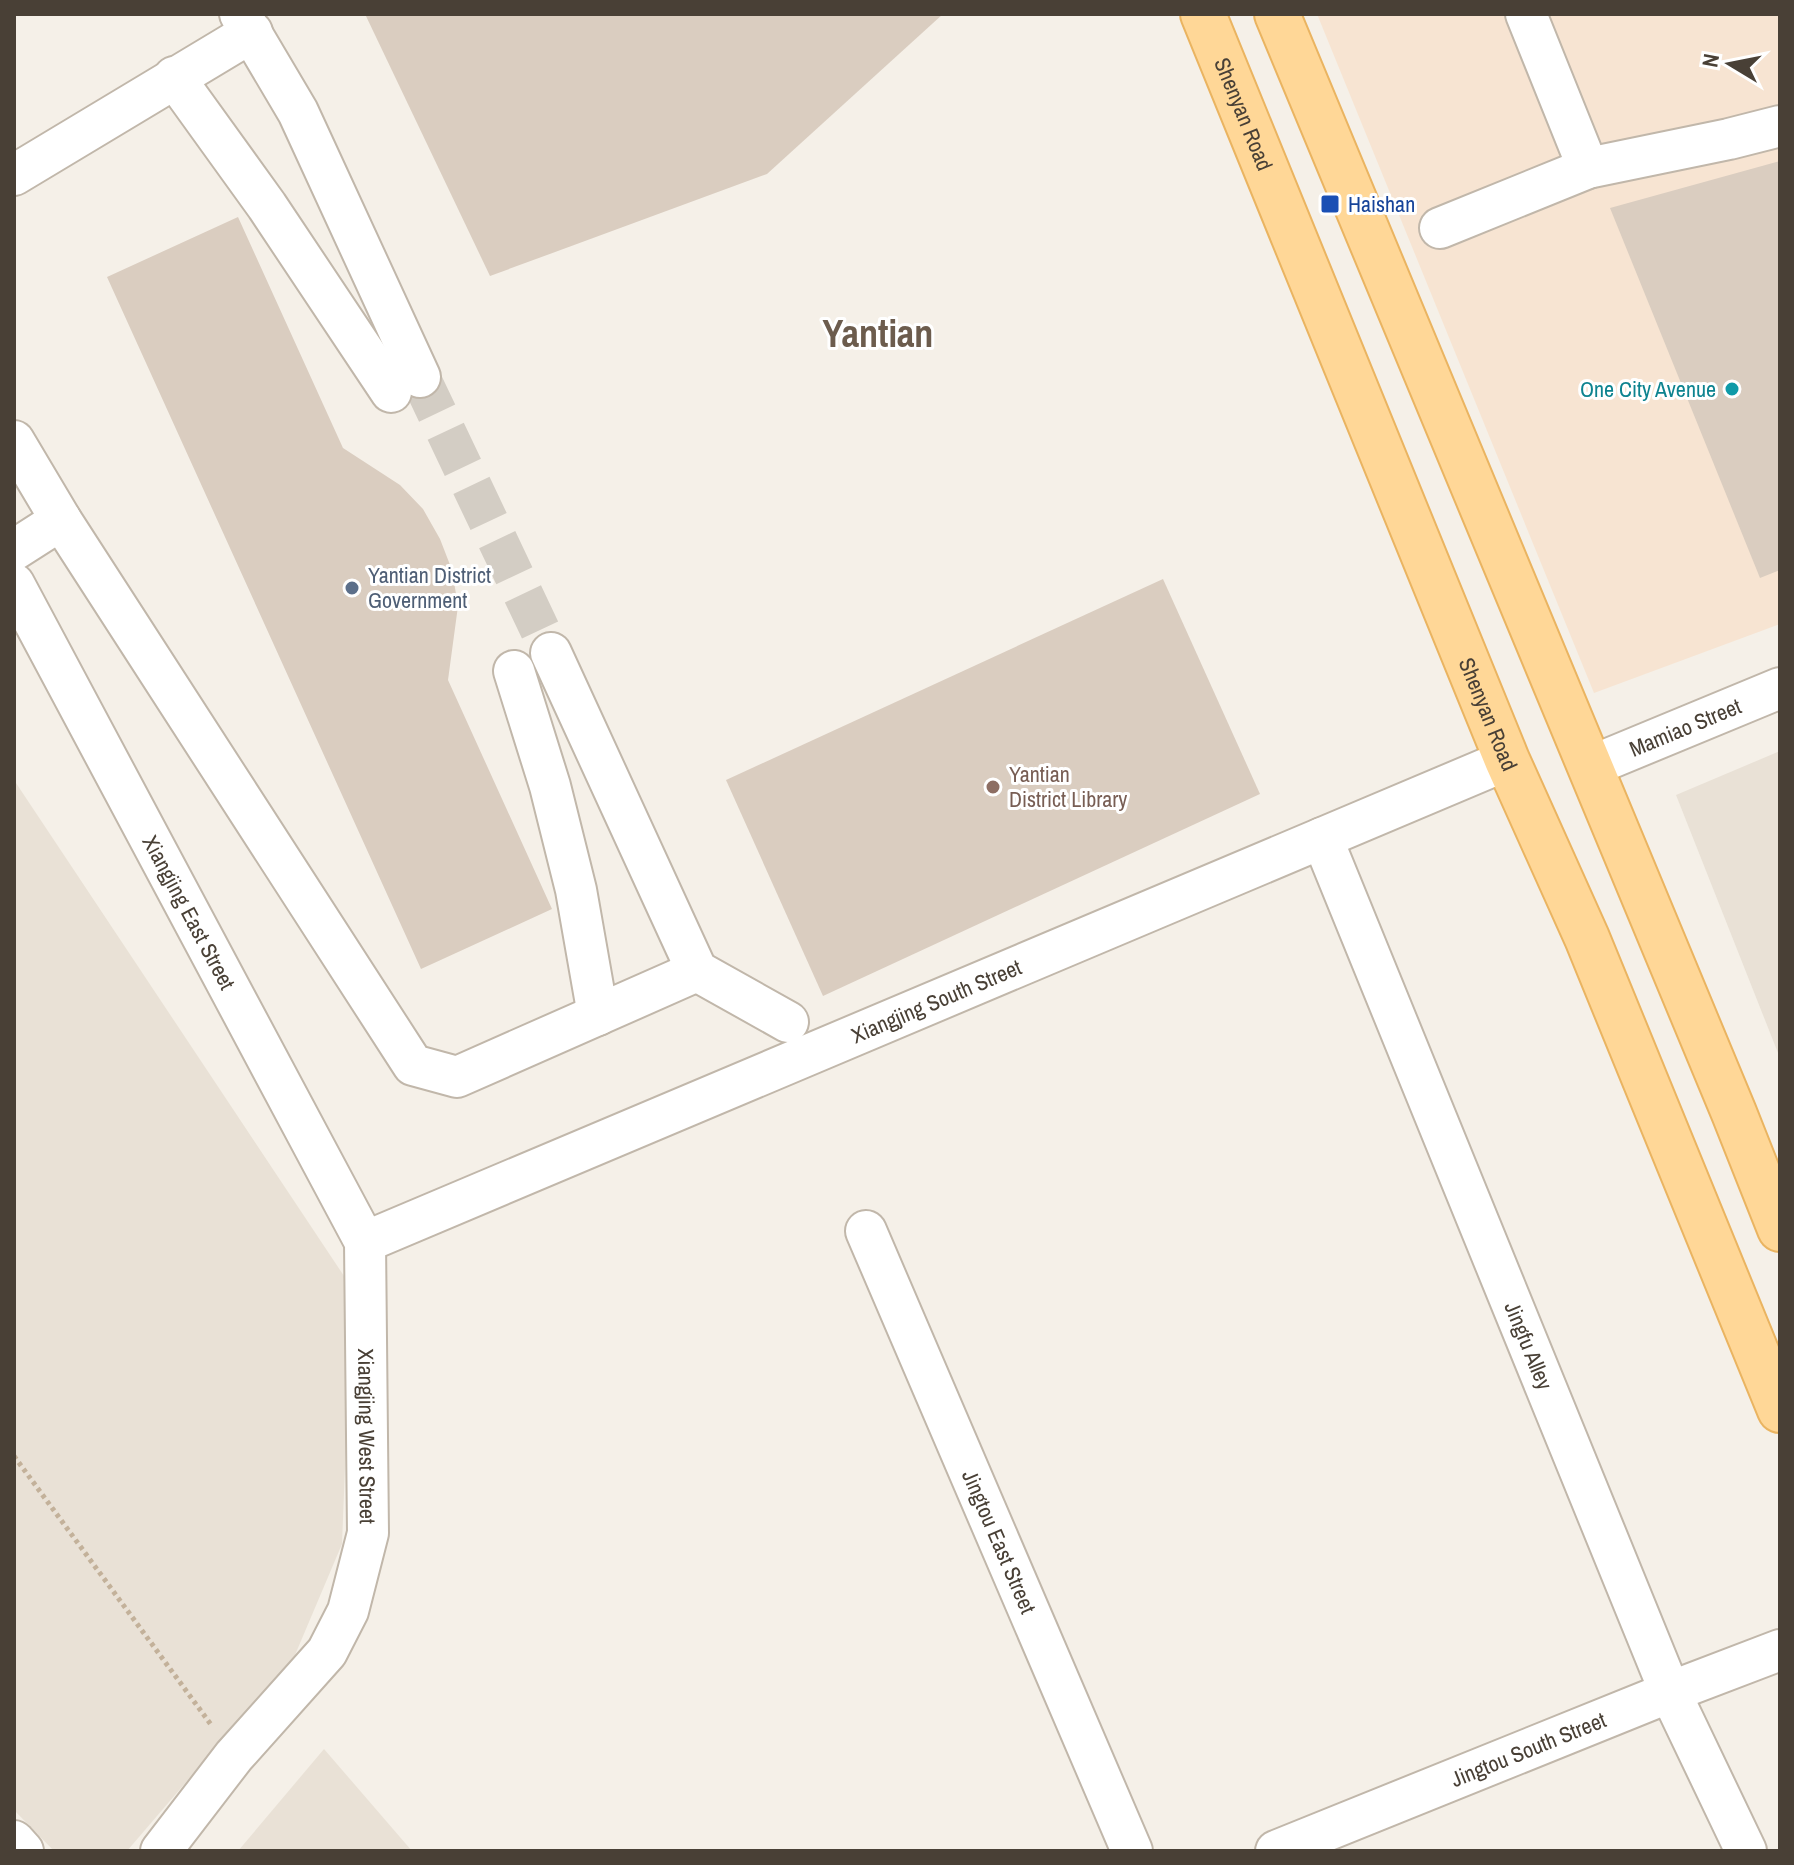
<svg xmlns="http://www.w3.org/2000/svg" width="1794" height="1865" font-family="'Archivo Narrow',sans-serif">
<rect width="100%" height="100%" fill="#f5f0e8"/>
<g fill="#e9e1d6">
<path d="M1780 751V1058L1676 795Z"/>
<path d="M14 780 352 1288 342 1544 295 1655 127 1851H54L14 1810Z"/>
<path d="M324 1749 412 1851H238Z"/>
</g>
<path fill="#f7e4d2" d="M1317 14H1780V624L1594 693Z"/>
<g fill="#dacdc0">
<path d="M365 14H943L767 174 490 276Z"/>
<path d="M1780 161V570L1760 578 1610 208Z"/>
<path d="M238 217 343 448 400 485 423 509 440 539 452 570 458 606 448 680 552 909 421 969 107 277Z"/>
<path d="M1163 579 1260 794 823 996 726 780Z"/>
</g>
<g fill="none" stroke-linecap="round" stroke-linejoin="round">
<path stroke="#d3cdc4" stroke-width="40" stroke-dasharray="40 20" stroke-linecap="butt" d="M420 377 551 653"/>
<g stroke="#c1b7aa" stroke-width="44">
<g id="minor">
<path d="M240 14 298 112 420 377"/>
<path d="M1526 14 1588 168"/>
<path d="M174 77 267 206 391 392"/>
<path d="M14 175 252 32"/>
<path d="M1440 228 1588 168 1729 139 1780 126"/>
<path d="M14 441 61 520 413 1065 457 1077 697 971"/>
<path d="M14 550 61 520"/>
<path id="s1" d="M14 584 365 1242 368 1533 348 1611 327 1652 234 1756 161 1851"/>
<path d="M551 653 697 971 788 1022"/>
<path d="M514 671 550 786 576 890 598 1015"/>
<path id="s2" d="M1589 767 1780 688"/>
<path id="s3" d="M1322 838 1670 1692 1746 1851"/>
<path id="s4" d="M866 1231 1132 1851"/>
<path id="s5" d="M365 1242 1507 760"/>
<path d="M14 1841 23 1851"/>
<path id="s6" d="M1276 1851 1670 1692 1780 1650"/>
</g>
</g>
<g stroke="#eab461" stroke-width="48">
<g id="major">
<path id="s7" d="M1203 14 1507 760 1587 938 1780 1410"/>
<path d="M1277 14 1734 1113 1780 1229"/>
</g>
</g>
<path stroke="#c3b19a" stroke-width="5" stroke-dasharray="4 4" stroke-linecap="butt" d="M14 1456 212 1726"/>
<use href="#minor" stroke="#fff" stroke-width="40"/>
<use href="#major" stroke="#ffd797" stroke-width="44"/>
</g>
<rect fill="#1a4fb4" stroke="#fff" stroke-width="3" x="1320" y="194" width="20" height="20" rx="4"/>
<circle fill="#0f9aa8" stroke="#fff" stroke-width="3" cx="1732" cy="389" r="8"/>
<circle fill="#5c6f8a" stroke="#fff" stroke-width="3" cx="352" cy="588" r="8"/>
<circle fill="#8d6e63" stroke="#fff" stroke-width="3" cx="993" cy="787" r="8"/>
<g text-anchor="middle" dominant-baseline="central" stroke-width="6" stroke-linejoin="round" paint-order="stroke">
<g font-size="22" fill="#494036" stroke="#fff">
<text stroke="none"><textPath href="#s7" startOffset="108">Shenyan Road</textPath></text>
<text stroke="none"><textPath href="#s7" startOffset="756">Shenyan Road</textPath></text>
<text stroke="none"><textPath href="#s2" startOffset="104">Mamiao Street</textPath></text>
<text stroke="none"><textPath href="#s1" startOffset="372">Xiangjing East Street</textPath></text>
<text stroke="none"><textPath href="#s5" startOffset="620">Xiangjing South Street</textPath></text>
<text stroke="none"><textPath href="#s3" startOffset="548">Jingfu Alley</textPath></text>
<text stroke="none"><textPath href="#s1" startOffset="940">Xiangjing West Street</textPath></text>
<text stroke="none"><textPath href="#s4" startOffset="338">Jingtou East Street</textPath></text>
<text stroke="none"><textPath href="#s6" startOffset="272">Jingtou South Street</textPath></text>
</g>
<g font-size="22" fill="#164399" stroke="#fff" text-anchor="start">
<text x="1348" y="204">Haishan</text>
</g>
<g font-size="22" fill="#0d838f" stroke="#fff" text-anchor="end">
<text x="1716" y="389">One City Avenue</text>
</g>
<g font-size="22" fill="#4e5e75" stroke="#fff" text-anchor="start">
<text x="368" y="575">Yantian District<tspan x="368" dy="25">Government</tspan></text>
</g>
<g font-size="22" fill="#785e54" stroke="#fff" text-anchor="start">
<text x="1009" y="774">Yantian<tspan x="1009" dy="25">District Library</tspan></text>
</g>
<g font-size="38" font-weight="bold" fill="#6c5c4d" stroke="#fff">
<text x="878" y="333">Yantian</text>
</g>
</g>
<rect width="1794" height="1865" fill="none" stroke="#494036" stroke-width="32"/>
<g transform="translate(1730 64) rotate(280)" stroke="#ffffff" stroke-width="6" paint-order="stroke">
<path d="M0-6L14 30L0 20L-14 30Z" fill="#494036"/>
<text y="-12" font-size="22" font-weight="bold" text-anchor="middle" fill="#494036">N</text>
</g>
</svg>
